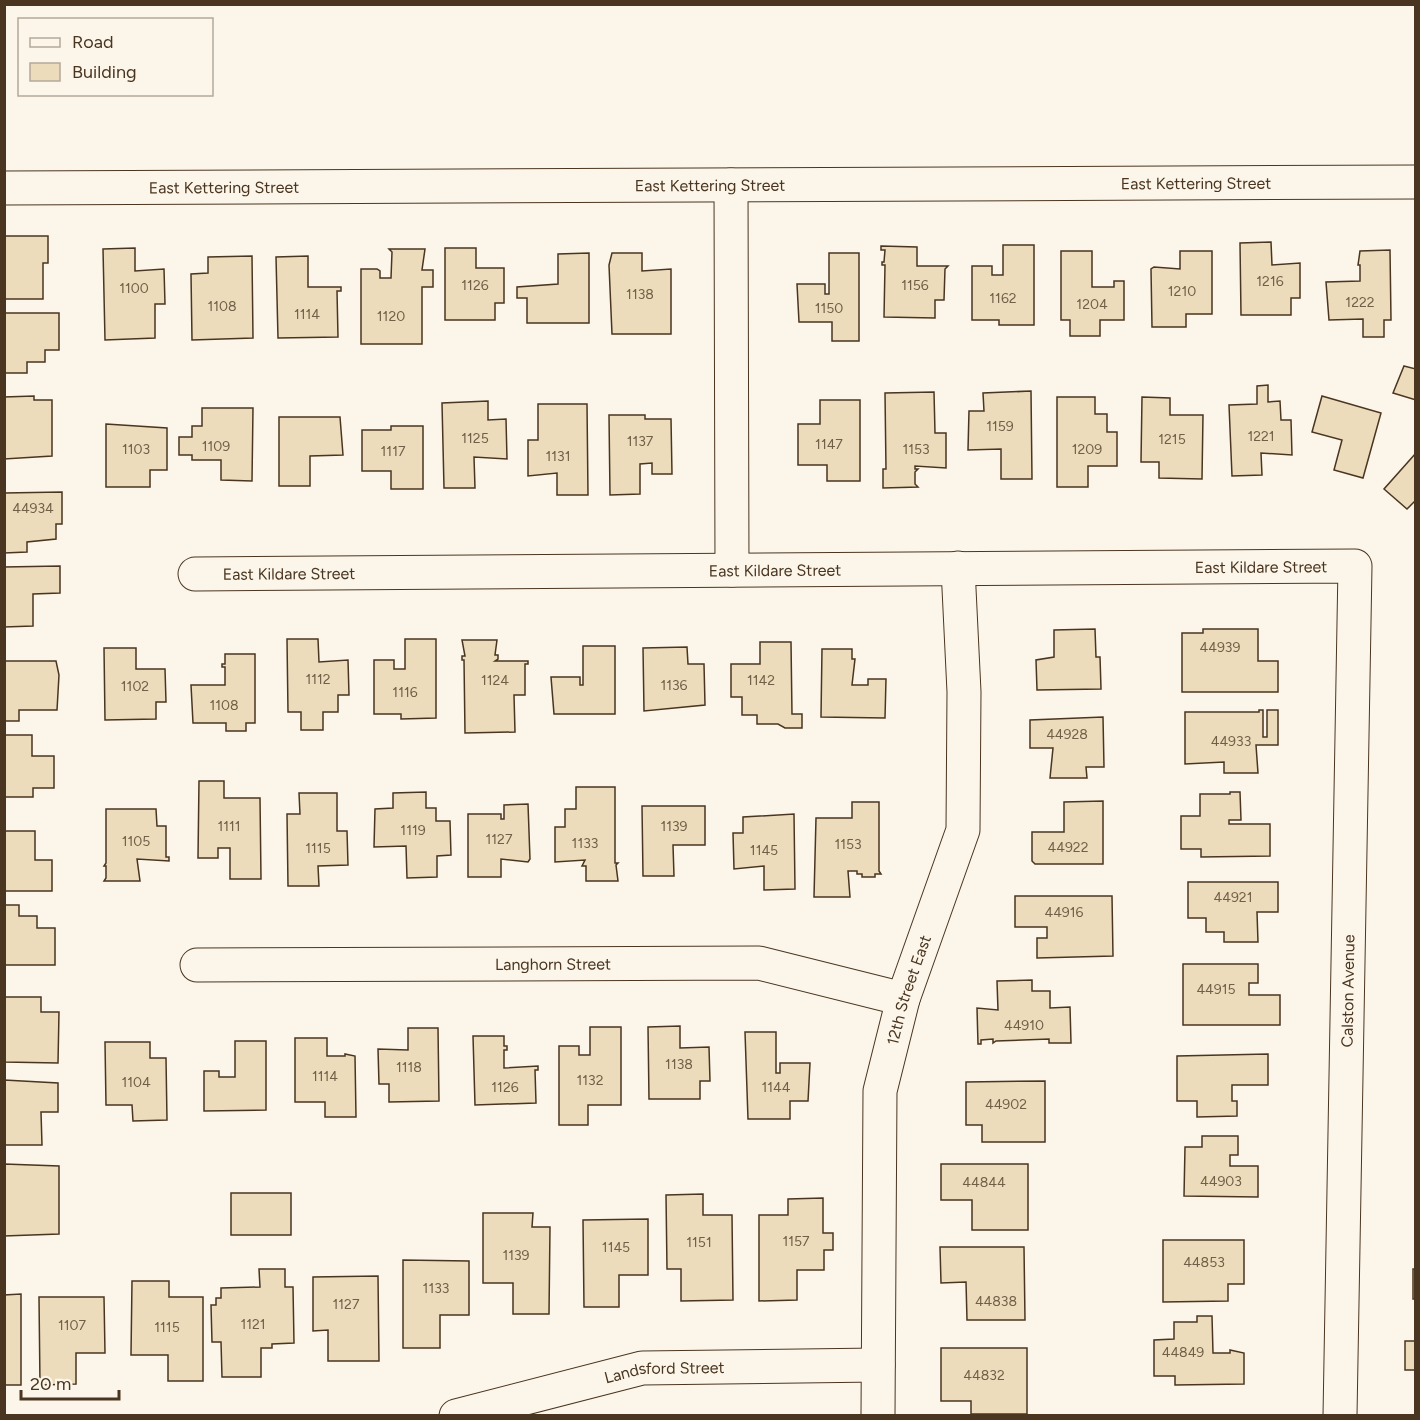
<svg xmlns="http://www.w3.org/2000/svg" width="1420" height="1420" font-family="Figtree,sans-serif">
<rect width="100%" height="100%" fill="#fbf6e9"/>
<g fill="#ecdcbc" stroke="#4a3520" stroke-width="1.5">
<path d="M4 236H48V263H43V299H4Z"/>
<path d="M1271 242 1272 265 1300 263V298H1291V315H1241L1240 243Z"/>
<path d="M1003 245H1034V325H999V320H972V266H992V275H1003Z"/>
<path d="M881 246 917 247V266H948L945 269 944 300H935V318L884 317 885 265H882V262H884L885 250H881Z"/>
<path d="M135 248V271L164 269 165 304H155V338L105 340 103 249Z"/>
<path d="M445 248H476V268H504V303H495V320H445Z"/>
<path d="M389 249H425L422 270H433V287H422V344H361V269H377L380 271V278H391L392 252Z"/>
<path d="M1390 250 1391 320H1384V337H1363V319L1329 320 1326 282 1360 281V265H1358L1360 251Z"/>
<path d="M1061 251H1092V287H1114V281H1124V320H1100V336H1070V320H1061Z"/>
<path d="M1180 251H1212V314H1186V327H1152L1151 269 1154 267 1180 269Z"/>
<path d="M589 253V323H527V298H517V287L558 284V254Z"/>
<path d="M612 253H642V271L671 269V334H612L609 265Z"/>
<path d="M829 253H859V341H832V322H799L797 284H825V294H829Z"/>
<path d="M252 256 253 338 192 340 191 274 208 273V257Z"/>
<path d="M308 256V287H341V291H337L338 337 278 338 276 257Z"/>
<path d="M4 313H59V350H45V362H27V373H4Z"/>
<path d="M1404 366 1416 369V400L1393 393Z"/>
<path d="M1268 385V402L1280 401 1281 420H1291L1292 455 1261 453 1262 475 1232 476 1229 405 1257 404V386Z"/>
<path d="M1031 391 1032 479H1001V449L968 450 969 411H984L983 393Z"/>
<path d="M934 392 935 433H946V468L915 466V469H918L915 472V484L918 487 883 488V469H886L885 393Z"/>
<path d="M34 396V400H52V456L4 459V397Z"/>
<path d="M1322 396 1381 413 1363 478 1334 470 1342 440 1312 432Z"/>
<path d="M1057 397H1095V414H1107V432H1117V466H1088V487H1057Z"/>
<path d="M1142 397 1170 398V415H1203L1202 479 1159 478V462H1141Z"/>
<path d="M820 400H860V481H827V465H798V424H820Z"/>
<path d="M488 401V420L506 419 507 459 474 457 475 488H444L442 403Z"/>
<path d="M538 404H587L588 495H557V473L528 476V440H538Z"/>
<path d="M202 408H253L252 481 221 480V460H192V455H179V437H192V426H202Z"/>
<path d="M609 415H645V419H671L672 474H652V463L640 464V494L610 495Z"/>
<path d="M279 417H340L343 455 310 456V486H279Z"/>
<path d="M106 424 167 428V470H150V487H106Z"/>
<path d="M391 426H423V489H391V471H362V430H391Z"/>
<path d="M1416 453V500L1407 509 1384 489Z"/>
<path d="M62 492V524H56V539L27 542V552L4 553V493Z"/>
<path d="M60 566V593L33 594V626L4 627V567Z"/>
<path d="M1095 629 1096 657H1100L1101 689 1037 690 1036 660 1054 657V630Z"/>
<path d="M1203 629H1258V661H1278V692H1182V633H1203Z"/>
<path d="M287 639H318L319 662 348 660 349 695H338V712H323V730H301V712H288Z"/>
<path d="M405 639H436V718L401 719V714H374V660H394V669H405Z"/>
<path d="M462 640H497L495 655H498V659L495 661H528V664H525V695H514L515 732 465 733 464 660H462V656H465Z"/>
<path d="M760 642H791L792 714H802V728H785L778 724H757V715H742V697H731V664H760Z"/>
<path d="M583 646H615V714H554L551 677H580V685H583Z"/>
<path d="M687 647 688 664H704L705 705 644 711 643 648Z"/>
<path d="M104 648H136V669H165L166 702H156V719L105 720Z"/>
<path d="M822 649H852V659H855L852 685H868V679H886L885 718 821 717Z"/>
<path d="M225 654H255V723H246V731H226V723H193L191 685H225V667H222V664H225Z"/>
<path d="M4 661H56L59 675 57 710H19V721H4Z"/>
<path d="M1259 710H1263V737H1267V710H1278V745H1256L1258 773H1224V762L1185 764V712H1259Z"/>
<path d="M1103 717 1104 767H1086L1087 778H1050L1053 748H1030V720Z"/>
<path d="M4 735H32V756H54V788H33V797H4Z"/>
<path d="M199 781H224V798H260L261 879H230V848H218V858H198Z"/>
<path d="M576 787H615V863H618L616 865 618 881H586V866H582L585 860 555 862V827H565V809H576Z"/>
<path d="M426 792V808H436V821H450L451 855 437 856V877L407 878 406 846 374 847 375 809 393 808V793Z"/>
<path d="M1230 792H1240L1241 820H1229V824H1270V856L1201 857V849H1181V816H1200V794H1230Z"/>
<path d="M299 793H337V831H347L348 865 318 866 319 886H288L287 814H300Z"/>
<path d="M1103 801V864H1035L1032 861V832H1064V802Z"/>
<path d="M852 802H879V871L881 874H875V877H862V874H857V871H848L850 897H814L816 818H852Z"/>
<path d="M528 804 530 859 528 862 501 859V877H468V814H501V819H504V805Z"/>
<path d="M642 806H705V845H673L674 876H643Z"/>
<path d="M106 809H156L157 826H166V857H169V861L137 859 140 881H104L106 878V866H104L106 863Z"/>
<path d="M794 814 795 889 764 890V866L734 869 733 833H743V817Z"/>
<path d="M4 831H35V860H52V891H4Z"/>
<path d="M1188 882H1278V912H1257L1258 942H1224V932H1206V918H1188Z"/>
<path d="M1015 896H1112L1113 956 1037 958V938H1047V927H1015Z"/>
<path d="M4 905H19V916H37V928H55V965H4Z"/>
<path d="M1183 964H1258V983H1249V995H1280V1025H1183Z"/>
<path d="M1032 980V991H1050V1008L1070 1007 1071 1043H1049V1039L996 1041 993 1043V1039L981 1040V1044H978L977 1008 998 1010 997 981Z"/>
<path d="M4 997H41V1012H59L58 1063 4 1062Z"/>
<path d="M680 1026V1048L709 1047 710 1081H700V1099H649L648 1027Z"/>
<path d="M590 1027H621V1105H588V1125H559V1046H579V1055H590Z"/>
<path d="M408 1028H438L439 1101 389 1102V1084H379L378 1049 408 1050Z"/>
<path d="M745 1032H776V1073H780V1063H810L808 1101H790V1119H748Z"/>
<path d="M473 1036H504V1046H507V1050H504V1068L538 1066V1070H535L536 1103 475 1105Z"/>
<path d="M295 1038H327V1056H345V1054L355 1056 356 1117H325V1102H295Z"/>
<path d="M235 1041H266V1110L204 1111V1071H219V1077H235Z"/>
<path d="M105 1042H150V1058H166L167 1120 133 1121 132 1105H106Z"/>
<path d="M1268 1054V1085H1232V1101H1237V1116L1197 1117V1101H1177V1056Z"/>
<path d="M4 1080 58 1083V1112H41L42 1145H4Z"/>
<path d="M1045 1081V1142H982V1125H966V1082Z"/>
<path d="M1202 1136H1238V1155H1230V1166H1258V1197L1184 1196 1185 1147H1202Z"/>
<path d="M4 1164 59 1166V1234L4 1236Z"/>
<path d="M941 1164H1028V1230H972V1200H941Z"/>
<rect x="231" y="1193" width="60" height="42"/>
<path d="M703 1194V1215H732L733 1300 681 1301V1269H667L666 1195Z"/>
<path d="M823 1198V1233H833V1250H824V1270H797V1300L759 1301V1215H788V1199Z"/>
<path d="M483 1213H533L532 1227H550L549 1314H513V1283H483Z"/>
<path d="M648 1219V1275H619V1307H584L583 1220Z"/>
<path d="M1163 1240H1244V1284H1228V1301L1163 1302Z"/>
<path d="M940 1247H1024L1025 1320H967L966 1282 941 1283Z"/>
<path d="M403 1260 469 1261V1315H440V1348H403Z"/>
<path d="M259 1269H285V1287H293L294 1343 272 1344V1348H261V1377H222L221 1342H212L211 1305H216V1298H221V1288L260 1287Z"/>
<rect x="1413" y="1269" width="3" height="30"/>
<path d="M378 1276 379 1361H328V1330L313 1331V1277Z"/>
<path d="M132 1281H169V1297H203V1381H168V1355H131Z"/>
<path d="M21 1294V1385H4V1295Z"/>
<path d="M39 1297H104L105 1353H76V1384L40 1385Z"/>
<path d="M1197 1316H1212L1213 1353H1230V1350L1244 1353V1384L1175 1385V1376H1154V1340L1174 1339V1322H1197Z"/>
<rect x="1405" y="1341" width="11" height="29"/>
<path d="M941 1348H1027V1414H971V1401H941Z"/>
</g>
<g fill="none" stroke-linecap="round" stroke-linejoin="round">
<g stroke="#4a3520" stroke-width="35">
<g id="minor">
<path d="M731 185 732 570"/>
<path id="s1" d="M4 188 1416 182"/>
<path id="s2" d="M195 574 1355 566 1340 1416"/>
<path id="s3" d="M197 965 759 963 903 999"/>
<path id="s4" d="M456 1416 642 1368 878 1365"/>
<path id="s5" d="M878 1416 880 1091 903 999 963 830 964 692 958 568"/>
</g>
</g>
<use href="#minor" stroke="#fbf6e9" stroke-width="33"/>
</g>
<g text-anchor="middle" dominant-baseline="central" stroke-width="4.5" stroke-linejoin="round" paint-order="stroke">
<g font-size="14" fill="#725f47">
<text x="1270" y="281">1216</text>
<text x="475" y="285">1126</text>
<text x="915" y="285">1156</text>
<text x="134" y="288">1100</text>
<text x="1182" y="291">1210</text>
<text x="640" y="294">1138</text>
<text x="1003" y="298">1162</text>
<text x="1360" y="302">1222</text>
<text x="1092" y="304">1204</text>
<text x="222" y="306">1108</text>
<text x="829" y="308">1150</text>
<text x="307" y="314">1114</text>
<text x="391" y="316">1120</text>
<text x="1000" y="426">1159</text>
<text x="1261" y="436">1221</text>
<text x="475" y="438">1125</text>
<text x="1172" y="439">1215</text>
<text x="640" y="441">1137</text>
<text x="829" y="444">1147</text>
<text x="216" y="446">1109</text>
<text x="136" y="449">1103</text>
<text x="916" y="449">1153</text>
<text x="1087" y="449">1209</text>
<text x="393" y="451">1117</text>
<text x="558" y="456">1131</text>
<text x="33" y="508">44934</text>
<text x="1220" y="647">44939</text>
<text x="318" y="679">1112</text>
<text x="495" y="680">1124</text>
<text x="761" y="680">1142</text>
<text x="674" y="685">1136</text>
<text x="135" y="686">1102</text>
<text x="405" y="692">1116</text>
<text x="224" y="705">1108</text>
<text x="1067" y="734">44928</text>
<text x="1231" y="741">44933</text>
<text x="229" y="826">1111</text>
<text x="674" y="826">1139</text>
<text x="413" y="830">1119</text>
<text x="499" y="839">1127</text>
<text x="136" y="841">1105</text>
<text x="585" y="843">1133</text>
<text x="848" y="844">1153</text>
<text x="1068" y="847">44922</text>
<text x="318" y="848">1115</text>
<text x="764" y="850">1145</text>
<text x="1233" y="897">44921</text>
<text x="1064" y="912">44916</text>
<text x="1216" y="989">44915</text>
<text x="1024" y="1025">44910</text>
<text x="679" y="1064">1138</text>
<text x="409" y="1067">1118</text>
<text x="325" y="1076">1114</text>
<text x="590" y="1080">1132</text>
<text x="136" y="1082">1104</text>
<text x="505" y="1087">1126</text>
<text x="776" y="1087">1144</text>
<text x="1006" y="1104">44902</text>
<text x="1221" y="1181">44903</text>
<text x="984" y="1182">44844</text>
<text x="796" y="1241">1157</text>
<text x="699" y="1242">1151</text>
<text x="616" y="1247">1145</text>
<text x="516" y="1255">1139</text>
<text x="1204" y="1262">44853</text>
<text x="436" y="1288">1133</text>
<text x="996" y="1301">44838</text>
<text x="346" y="1304">1127</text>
<text x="253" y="1324">1121</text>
<text x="72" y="1325">1107</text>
<text x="167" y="1327">1115</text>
<text x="1183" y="1352">44849</text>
<text x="984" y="1375">44832</text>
</g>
<g font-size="16" fill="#4a3520" stroke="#fbf6e9">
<text stroke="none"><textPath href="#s1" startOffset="1192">East Kettering Street</textPath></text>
<text stroke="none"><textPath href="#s1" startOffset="706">East Kettering Street</textPath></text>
<text stroke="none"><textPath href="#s1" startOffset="220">East Kettering Street</textPath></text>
<text stroke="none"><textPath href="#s2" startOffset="1066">East Kildare Street</textPath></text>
<text stroke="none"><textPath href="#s2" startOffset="580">East Kildare Street</textPath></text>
<text stroke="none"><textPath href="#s2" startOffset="94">East Kildare Street</textPath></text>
<text stroke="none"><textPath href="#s3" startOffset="356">Langhorn Street</textPath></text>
<text stroke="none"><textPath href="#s5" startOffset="430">12th Street East</textPath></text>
<text transform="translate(1348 991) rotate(-89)">Calston Avenue</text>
<text stroke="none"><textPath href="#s4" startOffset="214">Landsford Street</textPath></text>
</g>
</g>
<rect width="1420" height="1420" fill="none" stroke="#4a3520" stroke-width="12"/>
<rect x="18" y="18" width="195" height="78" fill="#fbf6e9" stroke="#b4a999" stroke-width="1.5"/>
<rect x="30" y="38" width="30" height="9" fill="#fbf6e9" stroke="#b4a999" stroke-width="1.5"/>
<text x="72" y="48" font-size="18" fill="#4a3520">Road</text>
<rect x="30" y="63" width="30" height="18" fill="#ecdcbc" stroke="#b4a999" stroke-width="1.5"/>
<text x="72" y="78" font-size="18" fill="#4a3520">Building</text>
<path d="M21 1390v9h98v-9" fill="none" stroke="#4a3520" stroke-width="3"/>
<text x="30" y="1390" font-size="18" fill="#4a3520" stroke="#fbf6e9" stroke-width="4.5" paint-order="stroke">20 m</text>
</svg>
